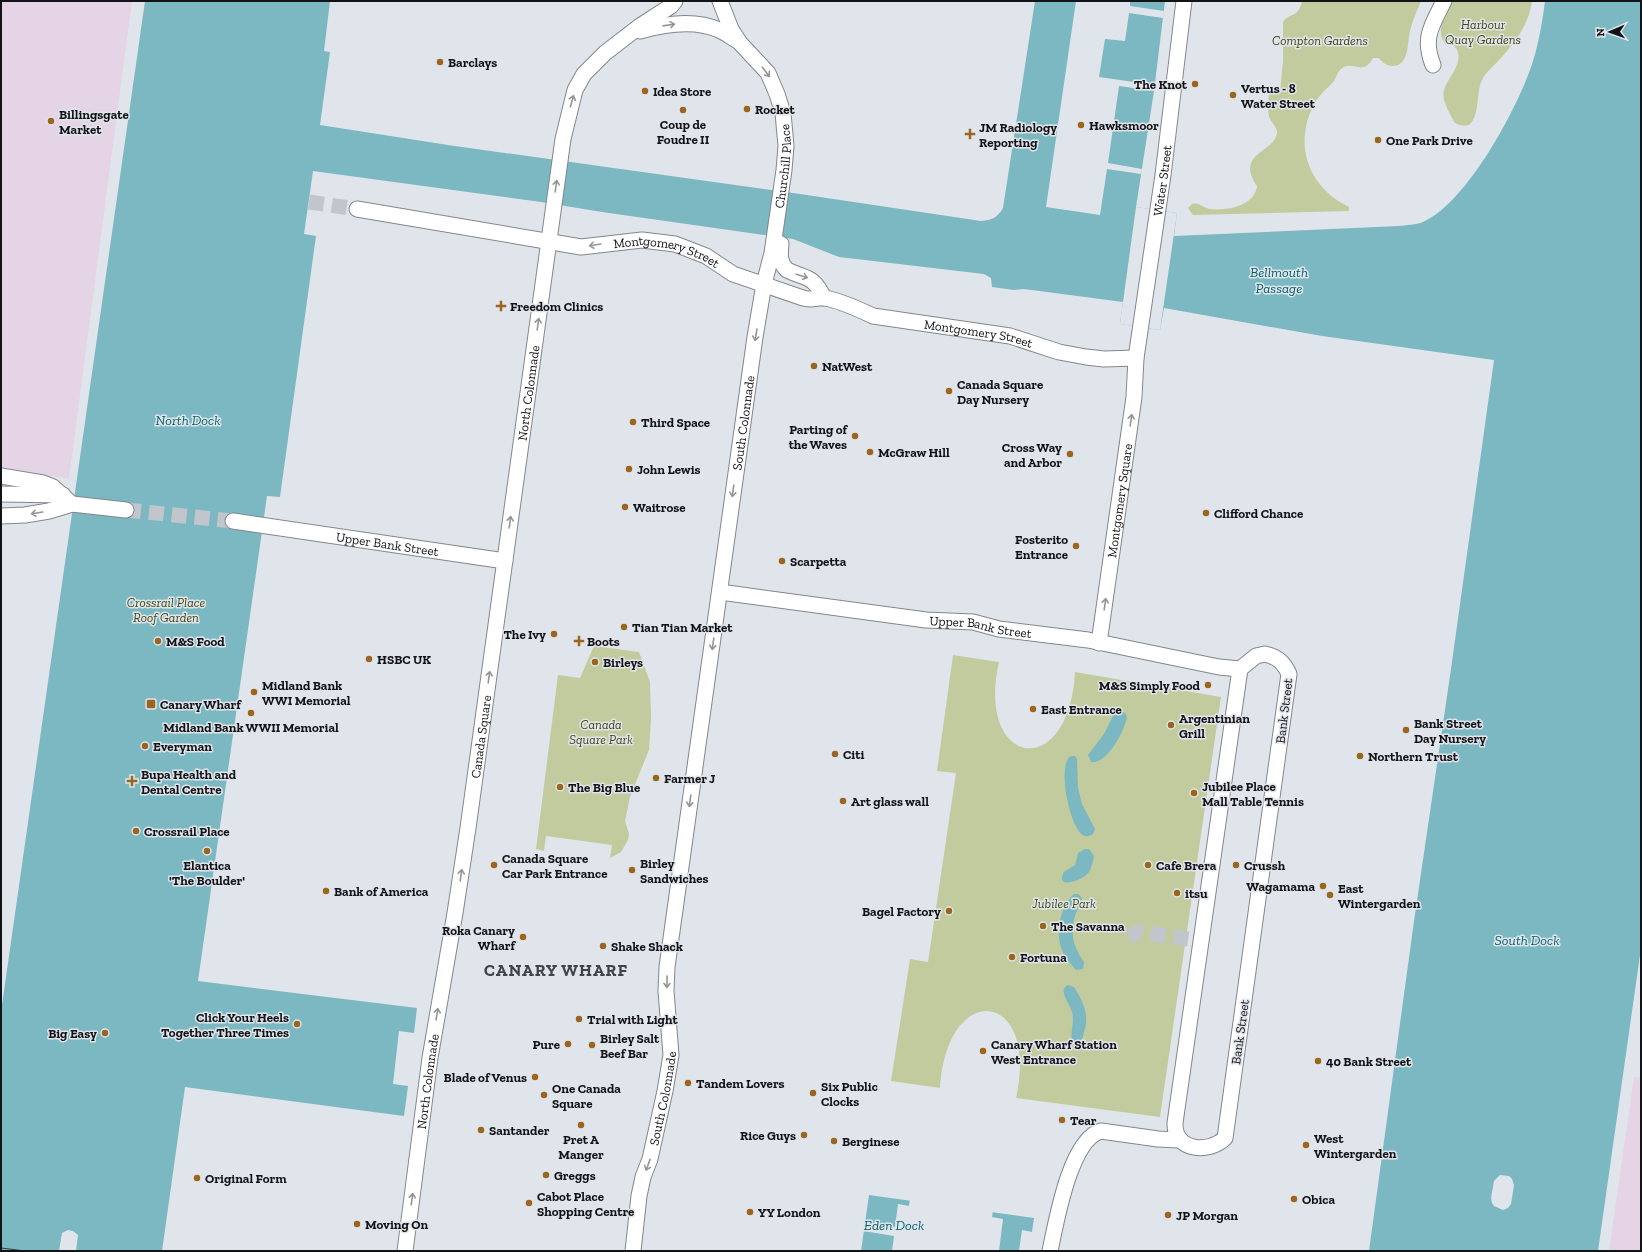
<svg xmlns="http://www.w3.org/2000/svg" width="1642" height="1252" font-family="'Zilla Slab',serif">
<rect width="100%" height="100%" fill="#e0e5ec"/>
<g fill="#e5d4e6">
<path d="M1 1H132L69 479 1 467Z"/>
<path d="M1634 1077 1641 1078V1251H1609Z"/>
</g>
<g fill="#c1cb9e">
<path d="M1302 1H1421C1417 11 1412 21 1410 31 1407 43 1410 66 1392 66 1385 65 1382 62 1379 58H1373C1362 78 1352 58 1340 70 1337 73 1336 78 1334 81 1328 88 1321 93 1316 101 1292 142 1307 187 1349 207V211L1193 215 1188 208 1192 204C1199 202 1203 208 1210 209 1227 211 1255 206 1257 186 1234 152 1276 153 1277 132 1277 126 1270 122 1269 116 1267 107 1269 100 1269 91L1278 94 1280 92 1283 61V22C1290 12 1298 19 1302 1Z"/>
<path d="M1452 1H1532C1529 24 1515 43 1499 60 1494 66 1487 71 1483 78 1475 92 1481 114 1469 125 1463 126 1459 126 1454 122 1450 113 1441 101 1444 90 1448 76 1470 58 1451 43L1446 45C1434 31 1445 15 1452 1Z"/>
<path d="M594 646 639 652 650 682 651 719 649 750 630 797 625 821 629 834 628 840 621 852 610 858 612 845 546 836 544 851 536 849 558 675 580 678Z"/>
<path d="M953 655 999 662C975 767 1069 783 1075 672L1221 697 1160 1117 1016 1098C1040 990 947 978 940 1088L891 1081 910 959 928 962 956 773 937 771Z"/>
</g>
<g fill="#7bb8c1">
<path d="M145 1H330L324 51 330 52 320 125 448 145 800 194 981 221C992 220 997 218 1003 208L1035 1H1165L1154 91 1136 207 1177 213 1174 236 1399 226C1406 225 1416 225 1423 222 1466 203 1514 114 1530 70 1538 48 1542 24 1545 1H1641V948L1598 1251H1369L1414 921 1451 669 1494 360 1322 336 1164 308 1160 330 1120 324 1123 302 1024 289 1014 290 992 287 991 278 984 274 839 257 793 239 602 212 541 202 313 171 304 234 316 236 280 497 267 496 198 981 417 1008 414 1033 399 1031 393 1084 408 1086 404 1116 185 1087 162 1251H1V1012Z"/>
<path d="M1117 711C1122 710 1125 712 1127 717 1125 730 1107 765 1091 762L1088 755 1104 734 1114 714Z"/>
<path d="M1071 756H1075L1077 759 1078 788 1082 804 1095 829 1093 834C1091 835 1088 837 1085 836 1070 832 1056 763 1071 756Z"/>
<path d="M1085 849H1089L1094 856C1093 861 1092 867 1089 872 1084 880 1056 890 1063 874 1064 870 1072 868 1075 865L1078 853Z"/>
<path d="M1074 894H1078L1082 898C1081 904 1078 908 1076 913 1069 931 1073 947 1084 962L1083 969 1076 970C1071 964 1065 958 1062 950 1055 932 1060 907 1074 894Z"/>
<path d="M1068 985 1074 987C1083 1001 1090 1016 1084 1032 1083 1037 1082 1040 1078 1043L1072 1040C1070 1031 1075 1022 1072 1012 1070 1004 1057 990 1068 985Z"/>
<path d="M869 1195 1034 1218 1032 1232 1022 1230 1019 1251H861Z"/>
</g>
<g fill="#e0e5ec">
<path d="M1076 1H1130V6L1164 11 1163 18 1129 13 1125 41 1105 39 1099 77 1155 85 1154 91 1119 86 1108 163 1142 169 1141 174 1107 169 1100 215 1046 207Z"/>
<path d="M1136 207 1177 213 1160 330 1120 324Z"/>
<path d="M1500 1175 1509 1176 1512 1179 1514 1185 1511 1204 1508 1208 1503 1210 1494 1206 1492 1203 1491 1198 1494 1181Z"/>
<path d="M910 1199 993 1210 992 1217 1003 1219 999 1251H892L894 1236 864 1231 865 1223 895 1227 898 1204 909 1206Z"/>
<path d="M68 1230 73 1231 78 1235 76 1251H59L62 1233Z"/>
</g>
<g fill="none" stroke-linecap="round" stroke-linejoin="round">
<g stroke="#c1c6cc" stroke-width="15" stroke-dasharray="15 8" stroke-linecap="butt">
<path d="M309 202 357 209"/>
<path d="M126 510 233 521"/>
<path d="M1129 937 1138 932 1201 941"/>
</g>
<g stroke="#82878d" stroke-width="17">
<g id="street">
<path d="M640 31C665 24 694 19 719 30 726 33 732 38 738 41"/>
<path d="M1433 65C1422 38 1432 25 1444 1"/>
<path id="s1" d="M357 209 581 247 642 240 675 244 706 256 733 274 803 298C812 301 818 297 825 298 842 301 858 309 873 316L1010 336 1059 352 1086 357 1104 359 1136 358"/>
<path d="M779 243 781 244C780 253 779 263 787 270 808 280 813 275 824 298"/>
<path d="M1 476 43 483 53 487 72 504"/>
<path d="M1 494 63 495"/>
<path d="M1 516 25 515 49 511 72 504 126 510"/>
<path id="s2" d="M233 521 505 561"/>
<path id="s3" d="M720 592 926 620 973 622 999 629 1088 640 1219 667 1240 669"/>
<path id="s4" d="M1099 643 1134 397 1136 358 1163 175 1184 1"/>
<path d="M1265 654C1278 657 1284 663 1289 674L1225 1138C1209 1154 1174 1151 1175 1123L1240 669 1256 656Z"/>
<path id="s5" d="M405 1251 430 1058 455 913 468 828 563 139 575 90 584 74 605 53 640 26 671 6 675 1"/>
<path id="s6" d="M633 1251 639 1196 643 1177 650 1159 665 1091 671 1055 666 991 667 967 755 337 764 284 772 253 784 170 786 146 783 113 777 94 768 73 740 43 731 29 720 1"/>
<path d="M1050 1251C1056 1223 1070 1139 1101 1131L1158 1139 1179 1140"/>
</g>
</g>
<use href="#street" stroke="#fff" stroke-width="15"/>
<path stroke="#36383c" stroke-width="1" d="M1 1248 25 1251"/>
</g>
<defs><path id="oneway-shaft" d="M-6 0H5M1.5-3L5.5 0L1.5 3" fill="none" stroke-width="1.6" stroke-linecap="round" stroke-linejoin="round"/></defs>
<g stroke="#949596">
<use href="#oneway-shaft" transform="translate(669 25) rotate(-8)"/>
<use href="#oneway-shaft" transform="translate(766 72) rotate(53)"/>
<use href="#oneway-shaft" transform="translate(572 101) rotate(-74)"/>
<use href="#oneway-shaft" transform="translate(556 186) rotate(-82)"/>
<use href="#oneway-shaft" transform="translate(595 245) rotate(171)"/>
<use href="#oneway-shaft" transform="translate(802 276) rotate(18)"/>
<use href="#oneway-shaft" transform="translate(538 324) rotate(-82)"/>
<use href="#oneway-shaft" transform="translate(756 335) rotate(99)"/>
<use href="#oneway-shaft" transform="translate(1131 420) rotate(-82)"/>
<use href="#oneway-shaft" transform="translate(733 491) rotate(98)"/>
<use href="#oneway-shaft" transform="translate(37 513) rotate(171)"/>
<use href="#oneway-shaft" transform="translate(510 522) rotate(-82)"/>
<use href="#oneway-shaft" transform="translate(1105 604) rotate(-82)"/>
<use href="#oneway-shaft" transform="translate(713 644) rotate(98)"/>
<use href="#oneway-shaft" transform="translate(489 677) rotate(-82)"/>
<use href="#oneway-shaft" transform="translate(690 801) rotate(98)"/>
<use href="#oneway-shaft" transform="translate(461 875) rotate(-82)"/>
<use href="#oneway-shaft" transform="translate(667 982) rotate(91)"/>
<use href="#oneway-shaft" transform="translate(437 1014) rotate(-81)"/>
<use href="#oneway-shaft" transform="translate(648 1165) rotate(110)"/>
<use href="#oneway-shaft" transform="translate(412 1199) rotate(-82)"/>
</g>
<g fill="#9a651c" stroke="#e0e5ec" stroke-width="1.5">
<circle cx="440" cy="62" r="4"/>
<circle cx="1195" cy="84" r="4"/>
<circle cx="645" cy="91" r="4"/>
<circle cx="1233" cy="95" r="4"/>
<circle cx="747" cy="109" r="4"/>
<circle cx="683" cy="110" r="4"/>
<circle cx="51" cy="121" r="4"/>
<circle cx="1081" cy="125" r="4"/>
<path d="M968 128h4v4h4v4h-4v4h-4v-4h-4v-4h4z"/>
<circle cx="1378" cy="140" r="4"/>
<path d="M499 300h4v4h4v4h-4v4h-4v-4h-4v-4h4z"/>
<circle cx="814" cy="366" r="4"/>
<circle cx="949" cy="391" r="4"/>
<circle cx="633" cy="422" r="4"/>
<circle cx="855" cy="436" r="4"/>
<circle cx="870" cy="452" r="4"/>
<circle cx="1070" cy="454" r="4"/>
<circle cx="629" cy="469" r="4"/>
<circle cx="625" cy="507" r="4"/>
<circle cx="1206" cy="513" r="4"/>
<circle cx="1076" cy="546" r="4"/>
<circle cx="782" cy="561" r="4"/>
<circle cx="624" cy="627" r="4"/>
<circle cx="554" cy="634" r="4"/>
<circle cx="158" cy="641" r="4"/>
<path d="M577 635h4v4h4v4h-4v4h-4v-4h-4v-4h4z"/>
<circle cx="369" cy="659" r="4"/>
<circle cx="595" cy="662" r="4"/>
<circle cx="1208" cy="685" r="4"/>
<circle cx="254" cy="692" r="4"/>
<rect x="146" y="699" width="10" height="10" rx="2"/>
<circle cx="1033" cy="709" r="4"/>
<circle cx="251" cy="713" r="4"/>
<circle cx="1171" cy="725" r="4"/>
<circle cx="1406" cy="730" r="4"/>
<circle cx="145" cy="746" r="4"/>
<circle cx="835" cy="754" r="4"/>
<circle cx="1360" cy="756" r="4"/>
<circle cx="656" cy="778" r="4"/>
<path d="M130 775h4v4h4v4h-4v4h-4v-4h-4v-4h4z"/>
<circle cx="560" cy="787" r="4"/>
<circle cx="1194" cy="793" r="4"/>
<circle cx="843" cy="801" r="4"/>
<circle cx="136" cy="831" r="4"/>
<circle cx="207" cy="851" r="4"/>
<circle cx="494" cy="865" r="4"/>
<circle cx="1148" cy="865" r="4"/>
<circle cx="1236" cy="865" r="4"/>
<circle cx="632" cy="870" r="4"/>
<circle cx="1323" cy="886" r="4"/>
<circle cx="326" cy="891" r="4"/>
<circle cx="1177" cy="893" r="4"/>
<circle cx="1330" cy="895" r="4"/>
<circle cx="949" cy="911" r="4"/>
<circle cx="1043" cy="926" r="4"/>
<circle cx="523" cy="937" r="4"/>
<circle cx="603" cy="946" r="4"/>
<circle cx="1012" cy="957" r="4"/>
<circle cx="579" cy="1019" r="4"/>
<circle cx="297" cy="1024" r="4"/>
<circle cx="105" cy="1033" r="4"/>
<circle cx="568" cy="1044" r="4"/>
<circle cx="592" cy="1045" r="4"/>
<circle cx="983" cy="1051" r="4"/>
<circle cx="1318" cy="1061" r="4"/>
<circle cx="535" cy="1077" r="4"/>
<circle cx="688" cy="1083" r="4"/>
<circle cx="813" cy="1093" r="4"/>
<circle cx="544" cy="1095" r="4"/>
<circle cx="1062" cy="1120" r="4"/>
<circle cx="581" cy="1125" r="4"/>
<circle cx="481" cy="1130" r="4"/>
<circle cx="804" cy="1135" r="4"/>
<circle cx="834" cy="1141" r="4"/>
<circle cx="1306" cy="1145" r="4"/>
<circle cx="546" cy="1175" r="4"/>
<circle cx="197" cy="1178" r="4"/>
<circle cx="1294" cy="1199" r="4"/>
<circle cx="529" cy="1203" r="4"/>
<circle cx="750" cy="1212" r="4"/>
<circle cx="1168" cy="1215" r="4"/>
<circle cx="357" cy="1224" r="4"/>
</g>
<g text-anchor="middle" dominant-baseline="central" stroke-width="3" stroke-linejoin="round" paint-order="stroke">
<g font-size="13" font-style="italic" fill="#3d4610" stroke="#e0e5ec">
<text x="1483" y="24">Harbour<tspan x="1483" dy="15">Quay Gardens</tspan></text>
<text x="1320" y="40">Compton Gardens</text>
<text x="166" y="602">Crossrail Place<tspan x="166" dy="15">Roof Garden</tspan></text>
<text x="601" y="724">Canada<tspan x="601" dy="15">Square Park</tspan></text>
<text x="1064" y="903">Jubilee Park</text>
</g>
<g font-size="13" font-weight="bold" fill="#121316" stroke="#e0e5ec" text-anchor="start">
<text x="448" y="62">Barclays</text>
<text x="1187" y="84" text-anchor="end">The Knot</text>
<text x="1241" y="88">Vertus - 8<tspan x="1241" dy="15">Water Street</tspan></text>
<text x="653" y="91">Idea Store</text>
<text x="755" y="109">Rocket</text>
<text x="59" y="114">Billingsgate<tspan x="59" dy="15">Market</tspan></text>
<text x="683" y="124" text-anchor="middle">Coup de<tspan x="683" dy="15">Foudre II</tspan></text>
<text x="1089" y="125">Hawksmoor</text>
<text x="979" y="127">JM Radiology<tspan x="979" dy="15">Reporting</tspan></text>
<text x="1386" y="140">One Park Drive</text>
<text x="510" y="306">Freedom Clinics</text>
<text x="822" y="366">NatWest</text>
<text x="957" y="384">Canada Square<tspan x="957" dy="15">Day Nursery</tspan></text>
<text x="641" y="422">Third Space</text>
<text x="847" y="429" text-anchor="end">Parting of<tspan x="847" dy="15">the Waves</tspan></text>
<text x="1062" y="447" text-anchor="end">Cross Way<tspan x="1062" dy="15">and Arbor</tspan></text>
<text x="878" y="452">McGraw Hill</text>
<text x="637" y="469">John Lewis</text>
<text x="633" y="507">Waitrose</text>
<text x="1214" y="513">Clifford Chance</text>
<text x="1068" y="539" text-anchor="end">Fosterito<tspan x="1068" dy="15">Entrance</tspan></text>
<text x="790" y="561">Scarpetta</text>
<text x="632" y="627">Tian Tian Market</text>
<text x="546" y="634" text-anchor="end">The Ivy</text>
<text x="166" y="641">M&amp;S Food</text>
<text x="587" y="641">Boots</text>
<text x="377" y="659">HSBC UK</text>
<text x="603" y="662">Birleys</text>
<text x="262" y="685">Midland Bank<tspan x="262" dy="15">WWI Memorial</tspan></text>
<text x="1200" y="685" text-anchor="end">M&amp;S Simply Food</text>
<text x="160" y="704">Canary Wharf</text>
<text x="1041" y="709">East Entrance</text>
<text x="1179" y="718">Argentinian<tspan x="1179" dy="15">Grill</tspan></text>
<text x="1414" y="723">Bank Street<tspan x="1414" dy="15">Day Nursery</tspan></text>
<text x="251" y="727" text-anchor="middle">Midland Bank WWII Memorial</text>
<text x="153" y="746">Everyman</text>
<text x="843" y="754">Citi</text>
<text x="1368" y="756">Northern Trust</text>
<text x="141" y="774">Bupa Health and<tspan x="141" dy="15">Dental Centre</tspan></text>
<text x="664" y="778">Farmer J</text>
<text x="1202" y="786">Jubilee Place<tspan x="1202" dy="15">Mall Table Tennis</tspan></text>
<text x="568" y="787">The Big Blue</text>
<text x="851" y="801">Art glass wall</text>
<text x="144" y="831">Crossrail Place</text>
<text x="502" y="858">Canada Square<tspan x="502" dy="15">Car Park Entrance</tspan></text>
<text x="640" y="863">Birley<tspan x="640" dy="15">Sandwiches</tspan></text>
<text x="207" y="865" text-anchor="middle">Elantica<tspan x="207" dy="15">'The Boulder'</tspan></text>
<text x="1156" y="865">Cafe Brera</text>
<text x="1244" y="865">Crussh</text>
<text x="1315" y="886" text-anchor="end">Wagamama</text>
<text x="1338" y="888">East<tspan x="1338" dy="15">Wintergarden</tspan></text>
<text x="334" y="891">Bank of America</text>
<text x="1185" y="893">itsu</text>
<text x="941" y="911" text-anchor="end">Bagel Factory</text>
<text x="1051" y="926">The Savanna</text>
<text x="515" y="930" text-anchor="end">Roka Canary<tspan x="515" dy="15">Wharf</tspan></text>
<text x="611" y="946">Shake Shack</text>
<text x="1020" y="957">Fortuna</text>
<text x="289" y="1017" text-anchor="end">Click Your Heels<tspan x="289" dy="15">Together Three Times</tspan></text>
<text x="587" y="1019">Trial with Light</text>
<text x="97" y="1033" text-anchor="end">Big Easy</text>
<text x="600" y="1038">Birley Salt<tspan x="600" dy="15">Beef Bar</tspan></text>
<text x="560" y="1044" text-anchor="end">Pure</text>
<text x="991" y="1044">Canary Wharf Station<tspan x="991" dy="15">West Entrance</tspan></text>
<text x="1326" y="1061">40 Bank Street</text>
<text x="527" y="1077" text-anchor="end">Blade of Venus</text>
<text x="696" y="1083">Tandem Lovers</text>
<text x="821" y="1086">Six Public<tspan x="821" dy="15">Clocks</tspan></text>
<text x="552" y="1088">One Canada<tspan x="552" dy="15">Square</tspan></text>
<text x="1070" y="1120">Tear</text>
<text x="489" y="1130">Santander</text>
<text x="796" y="1135" text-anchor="end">Rice Guys</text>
<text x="1314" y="1138">West<tspan x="1314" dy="15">Wintergarden</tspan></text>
<text x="581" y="1139" text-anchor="middle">Pret A<tspan x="581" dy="15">Manger</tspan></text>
<text x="842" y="1141">Berginese</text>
<text x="554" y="1175">Greggs</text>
<text x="205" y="1178">Original Form</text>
<text x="537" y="1196">Cabot Place<tspan x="537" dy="15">Shopping Centre</tspan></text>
<text x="1302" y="1199">Obica</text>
<text x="758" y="1212">YY London</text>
<text x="1176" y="1215">JP Morgan</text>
<text x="365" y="1224">Moving On</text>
</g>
<g font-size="13" fill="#121316" stroke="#e0e5ec">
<text stroke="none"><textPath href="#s6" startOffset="1098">Churchill Place</textPath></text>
<text stroke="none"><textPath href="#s4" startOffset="467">Water Street</textPath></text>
<text stroke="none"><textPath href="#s1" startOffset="315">Montgomery Street</textPath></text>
<text stroke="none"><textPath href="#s1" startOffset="642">Montgomery Street</textPath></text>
<text stroke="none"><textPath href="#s5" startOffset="867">North Colonnade</textPath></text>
<text stroke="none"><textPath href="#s6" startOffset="838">South Colonnade</textPath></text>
<text stroke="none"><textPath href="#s4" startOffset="144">Montgomery Square</textPath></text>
<text stroke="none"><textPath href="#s2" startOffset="156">Upper Bank Street</textPath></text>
<text stroke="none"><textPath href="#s3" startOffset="263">Upper Bank Street</textPath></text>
<text transform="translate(1284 711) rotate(-83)">Bank Street</text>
<text stroke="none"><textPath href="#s5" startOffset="520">Canada Square</textPath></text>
<text transform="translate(1240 1032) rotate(-82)">Bank Street</text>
<text stroke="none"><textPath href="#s5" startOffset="171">North Colonnade</textPath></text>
<text stroke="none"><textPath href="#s6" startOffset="156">South Colonnade</textPath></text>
</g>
<g font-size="14" font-style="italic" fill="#005e67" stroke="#e0e5ec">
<text x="1279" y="272">Bellmouth<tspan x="1279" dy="16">Passage</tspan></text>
<text x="188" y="420">North Dock</text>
<text x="1527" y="940">South Dock</text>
<text x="894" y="1225">Eden Dock</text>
</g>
<g font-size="17" font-weight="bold" letter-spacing="1" fill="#40444a" stroke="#e0e5ec">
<text x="556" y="970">CANARY WHARF</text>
</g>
</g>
<rect width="1642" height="1252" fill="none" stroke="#121316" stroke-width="4"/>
<g transform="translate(1610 32) rotate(268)" stroke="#e0e5ec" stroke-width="3" paint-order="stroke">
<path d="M0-3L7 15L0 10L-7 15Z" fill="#121316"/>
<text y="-6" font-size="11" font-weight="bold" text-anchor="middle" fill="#121316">N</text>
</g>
</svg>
